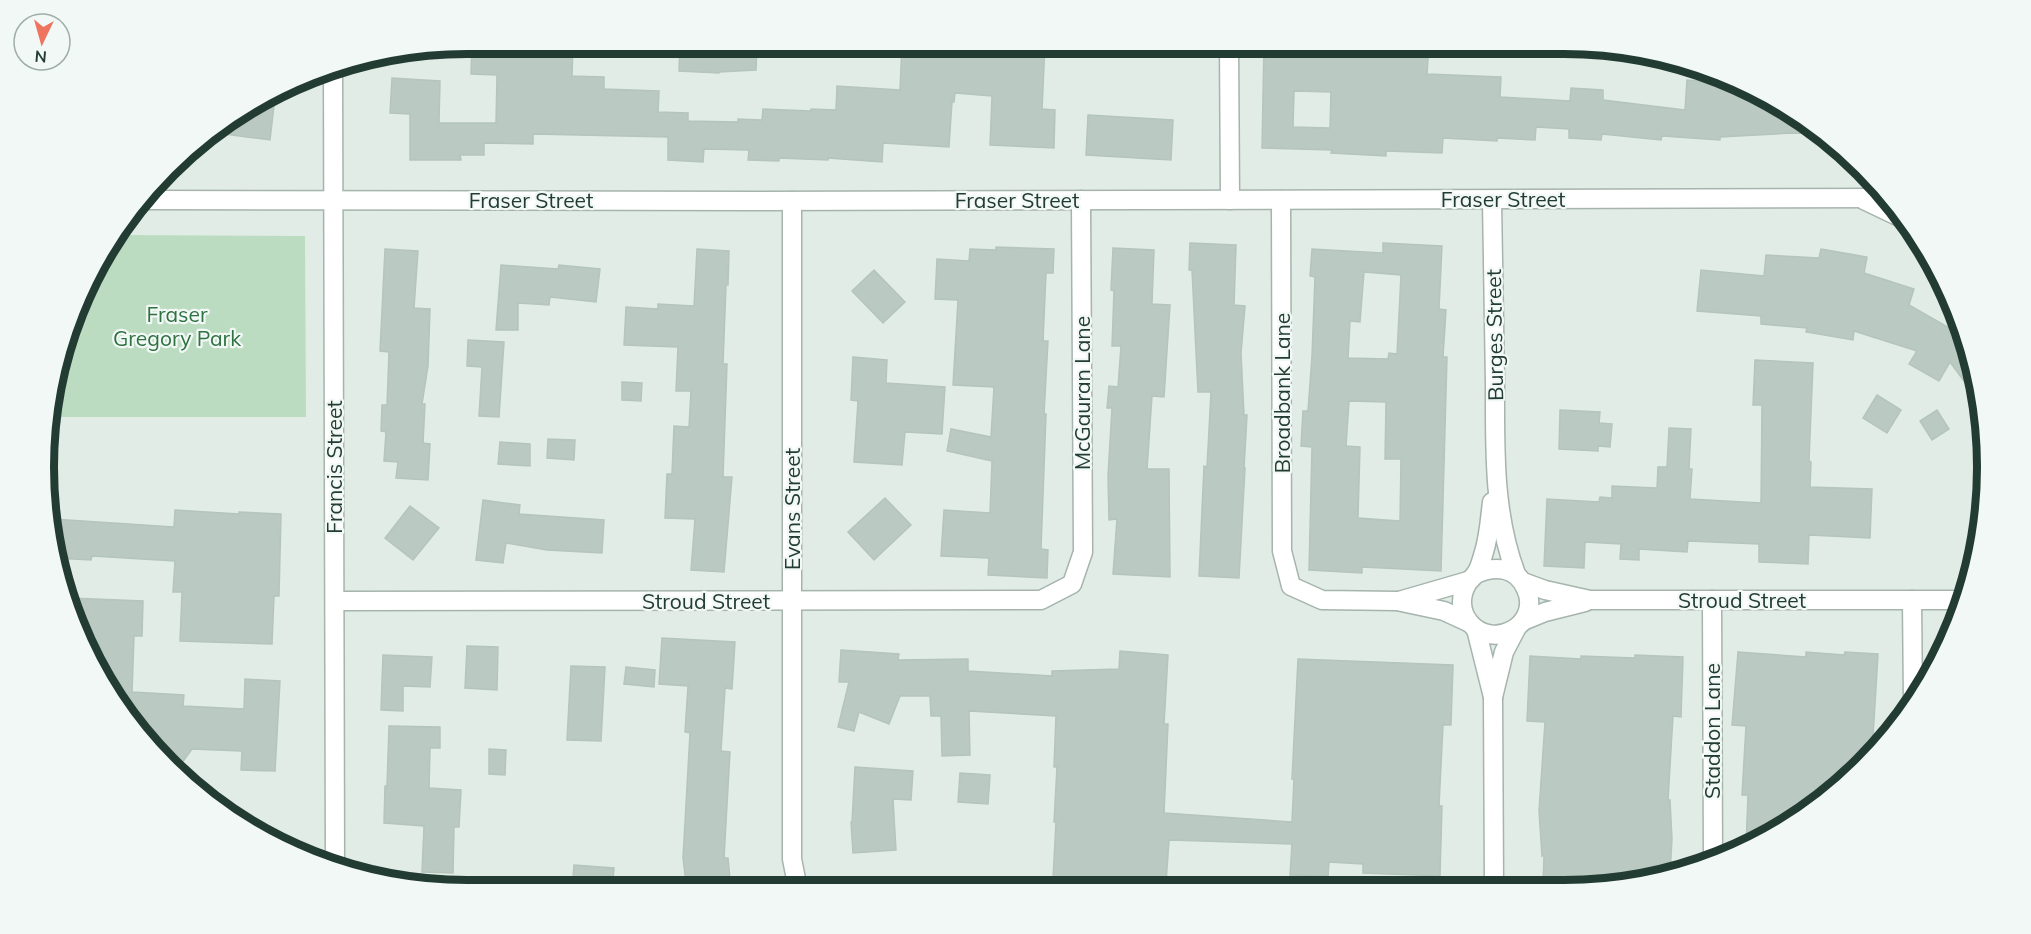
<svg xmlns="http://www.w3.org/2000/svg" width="2031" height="934" font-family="Mulish,sans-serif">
<rect width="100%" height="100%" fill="#e2ece6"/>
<path fill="#bbdcc1" d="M117 235 305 236 306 417H48L52 385 100 256Z"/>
<g fill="#bac9c2" stroke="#b4c5bd" stroke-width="1.5" fill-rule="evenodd">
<path d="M472 44H510V46L573 44 572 76 604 77V89L659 91 658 112 688 113V121L738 122V119L762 120 763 109 811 111V109L836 110 837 86 900 90 902 44H1045L1042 109 1055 110 1054 148 990 145 992 96 955 93 954 102H952L949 147 883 143 882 162 828 158V160L779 158V161L748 160 749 150 704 149 703 162 668 160V137L533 134V144L484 143V155H460L461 160H410V114L390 113 392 78 440 81 439 123H496L497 75 471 74Z"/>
<path d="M680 44H757L756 70 719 72V73L679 71Z"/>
<path d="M1264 44 1331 46V44H1429L1427 74 1501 77 1500 97 1570 101 1571 88 1603 90V100L1685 110 1687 80 1724 83 1723 88 1747 87 1799 115 1823 134 1792 133 1720 137V140L1662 136 1661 140 1602 134 1601 140 1569 138V129L1536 127 1535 140 1497 138V141L1443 138 1442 153 1386 151V156L1331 153 1332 150 1262 148ZM1294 91 1331 92 1330 128 1293 127Z"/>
<path d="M264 96 275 97 270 140 210 132 256 100Z"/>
<path d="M1088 115 1173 120 1171 160 1086 155Z"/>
<path d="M1190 243 1236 245 1234 305 1245 306 1241 353 1244 415H1247L1244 468H1245L1239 578 1199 576 1204 466 1207 467 1211 392H1198L1192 270H1189Z"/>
<path d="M1383 243 1442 246 1439 309 1446 310 1443 357H1447L1441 571 1362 567V573L1309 570 1312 447 1301 446 1303 411H1308L1312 356 1315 277 1310 276 1312 249 1383 253ZM1364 272 1401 275 1397 354 1389 353 1388 359 1348 358 1350 321 1360 322ZM1349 401 1386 402 1385 459H1401L1400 521 1358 518 1360 447 1346 446Z"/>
<path d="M996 247 1054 249 1053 273H1046L1043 341H1048L1044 414H1046L1041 549 1048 550 1047 578 988 575 989 558 941 556 944 510 990 513 992 461 947 451 951 429 991 437 994 387 953 385 958 300 935 299 937 259 969 261 970 249 996 250Z"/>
<path d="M1113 248 1154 250 1152 304 1170 305 1164 397 1152 396 1147 469H1169L1170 577 1113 574 1117 519 1109 520 1108 476 1112 408H1107L1109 386 1118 387 1121 346H1112L1114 291 1111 290Z"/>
<path d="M385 249 418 251 414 308 430 309 428 366 422 404H425L423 443 430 444 428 480 396 478 398 462 384 461 386 432 381 431 382 405H387L389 352 380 351Z"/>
<path d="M697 249 729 251 728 285H726L723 364H727L723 477H732L724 572 691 570 695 519 665 518 667 474H672L674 426 689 427 691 391H676L678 347 624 345 626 307 658 309V304L694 306Z"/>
<path d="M1821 249 1867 257 1864 273 1914 289 1909 305 1965 337 1979 384 1981 404 1950 362 1939 381 1909 364 1917 351 1854 331 1853 340 1806 332 1807 328 1761 324V316L1697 311 1701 270 1764 276 1766 255 1819 258Z"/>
<path d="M501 265 558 269 559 265 600 269 596 302 550 297 549 305 518 303V330H496Z"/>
<path d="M874 270 905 302 883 323 852 291Z"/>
<path d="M468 340 504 342 499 417 479 416 482 367 467 366Z"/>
<path d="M853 357 887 360 886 383 945 387 942 434 905 432 902 465 854 462 858 401 851 400Z"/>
<path d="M1755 360 1813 363 1809 461 1811 462 1810 487 1872 489 1870 538 1809 535 1808 564 1759 562V544L1688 541 1687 552 1639 549V560L1620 559 1621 544 1585 542 1584 568 1544 566 1547 499 1599 502 1600 497 1612 498V486L1657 488 1658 467H1667L1669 428 1691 429 1689 469H1692L1690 499 1761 503 1762 405H1753Z"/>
<path d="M622 382 642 383 641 401 622 400Z"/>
<path d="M1877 395 1901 410 1887 433 1863 418Z"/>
<path d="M1560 410 1600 412 1599 423 1612 424 1610 447 1598 446V451L1559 449Z"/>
<path d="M1937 410 1949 429 1932 440 1920 421Z"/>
<path d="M548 439 575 440 574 460 547 458Z"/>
<path d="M500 442 530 444V466L498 464Z"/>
<path d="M885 498 911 525 874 560 848 532Z"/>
<path d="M483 500 520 505 519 514 604 520 602 553 547 550 506 543 503 563 476 560Z"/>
<path d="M410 506 439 528 413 560 385 538Z"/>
<path d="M175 510 239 514V512L281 514 279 596H274L272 644 180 641 182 592H173L175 561 92 556 91 560 55 558 52 549 53 519 174 527Z"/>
<path d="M70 598 143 601 142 636H134L132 692 184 695 183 706 244 709 245 679 280 681 275 771 241 770 242 751 192 749 176 771 100 678Z"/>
<path d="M662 638 735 642 732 689 725 688 721 751 730 752 724 858H728L731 890H687L683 858 690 733 685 732 688 686 659 684Z"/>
<path d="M467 646 498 647 497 690 465 688Z"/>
<path d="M841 650 899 654 898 660 968 659V671L1052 676V671L1119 669 1120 651 1168 655 1164 724H1168L1164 813 1292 822 1294 779H1292L1298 659 1453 665 1451 725H1443L1439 806H1442L1440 876 1363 873V864L1329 862 1328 876 1290 875 1292 844 1169 840 1166 883 1100 879 1099 882 1053 879 1056 822H1054L1057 767H1054L1056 716 969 711 970 755 942 756 941 716H931L930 696H900L889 724 859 712 854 731 838 727 849 682H839Z"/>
<path d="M1738 652 1806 657V652L1844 655 1845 652 1878 654 1872 753 1822 803 1746 847 1748 795H1742L1746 726 1732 725Z"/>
<path d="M383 655 432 657 430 687 403 686V711L381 710Z"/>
<path d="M1635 655 1683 657 1681 717 1673 716 1668 800H1670L1672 839 1670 873 1620 887H1543L1544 855 1542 856 1539 811 1545 722 1527 721 1530 656 1581 659V656L1635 658Z"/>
<path d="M571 666 605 667 601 741 567 740Z"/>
<path d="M626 667 655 670 654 687 624 684Z"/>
<path d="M389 726 440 727V748H430L429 788 461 790 459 827H454L453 873 422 872 424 826 384 823 385 786H387Z"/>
<path d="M489 749 506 750 505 775 489 774Z"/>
<path d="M855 767 913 771 911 800 893 799 896 850 853 853 851 822H852Z"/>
<path d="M960 773 990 775 988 804 958 802Z"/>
<path d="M574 865 614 868 612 890H572Z"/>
</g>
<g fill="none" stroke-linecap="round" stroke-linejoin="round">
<g stroke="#a5b4ad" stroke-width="21">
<g id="minor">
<path d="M1229 44 1230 200"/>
<path d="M333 66 335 867"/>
<path d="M146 200 756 201 1888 198"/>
<path d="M1281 200 1282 551 1291 586 1322 600 1397 601 1444 611 1468 622"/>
<path d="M1492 200C1493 261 1494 322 1495 384 1495 448 1493 513 1516 574"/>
<path d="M1864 200 1906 220"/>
<path d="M792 201V859L798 889"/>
<path d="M1476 574C1495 565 1517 567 1526 589 1542 624 1493 652 1469 622 1460 611 1460 596 1467 584 1469 580 1474 577 1476 573 1480 568 1482 558 1484 552 1489 536 1490 518 1492 502"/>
<path d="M1523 582 1545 590 1590 600H1964"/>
<path d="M1712 600 1713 862"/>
<path d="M1912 600 1913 702"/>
<path d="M335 601 1041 600 1072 584 1083 552 1081 200"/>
<path d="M1399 601 1468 581"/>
<path d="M1523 621 1545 612 1585 602"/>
<path d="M1476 629 1493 697"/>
<path d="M1494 887 1493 697 1504 652 1516 629"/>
</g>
</g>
<use href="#minor" stroke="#fff" stroke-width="18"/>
</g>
<g text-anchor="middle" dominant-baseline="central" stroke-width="4.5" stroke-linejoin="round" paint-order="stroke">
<g font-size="21" fill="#223c33" stroke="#f2f8f5">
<text x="1503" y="199">Fraser Street</text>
<text x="531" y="200">Fraser Street</text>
<text x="1017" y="200">Fraser Street</text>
<text transform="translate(1494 335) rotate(-91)">Burges Street</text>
<text transform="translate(1082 393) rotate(-90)">McGauran Lane</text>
<text transform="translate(1282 393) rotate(-90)">Broadbank Lane</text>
<text transform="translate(334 467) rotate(-90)">Francis Street</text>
<text transform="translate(792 509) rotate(-90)">Evans Street</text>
<text x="1742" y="600">Stroud Street</text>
<text x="706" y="601">Stroud Street</text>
<text transform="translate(1712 731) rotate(-90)">Staddon Lane</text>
</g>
<g font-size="21" fill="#2e7242" stroke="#f2f8f5">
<text x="177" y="314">Fraser<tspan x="177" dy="24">Gregory Park</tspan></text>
</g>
</g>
<path d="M0 0H2031V934H0ZM467 54H1564A413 413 0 0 1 1977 467V467A413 413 0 0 1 1564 880H467A413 413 0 0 1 54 467V467A413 413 0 0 1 467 54Z" fill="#f2f8f5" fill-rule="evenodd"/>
<path fill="none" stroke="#223c33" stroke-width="8" d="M467 54H1564A413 413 0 0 1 1977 467V467A413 413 0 0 1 1564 880H467A413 413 0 0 1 54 467V467A413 413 0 0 1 467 54Z"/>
<g transform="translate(42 42) rotate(185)"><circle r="28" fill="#f2f8f5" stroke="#9fada7" stroke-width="1.5"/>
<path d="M0-4.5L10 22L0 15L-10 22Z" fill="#ee745e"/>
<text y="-9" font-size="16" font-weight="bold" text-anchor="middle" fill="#223c33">N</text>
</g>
</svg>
